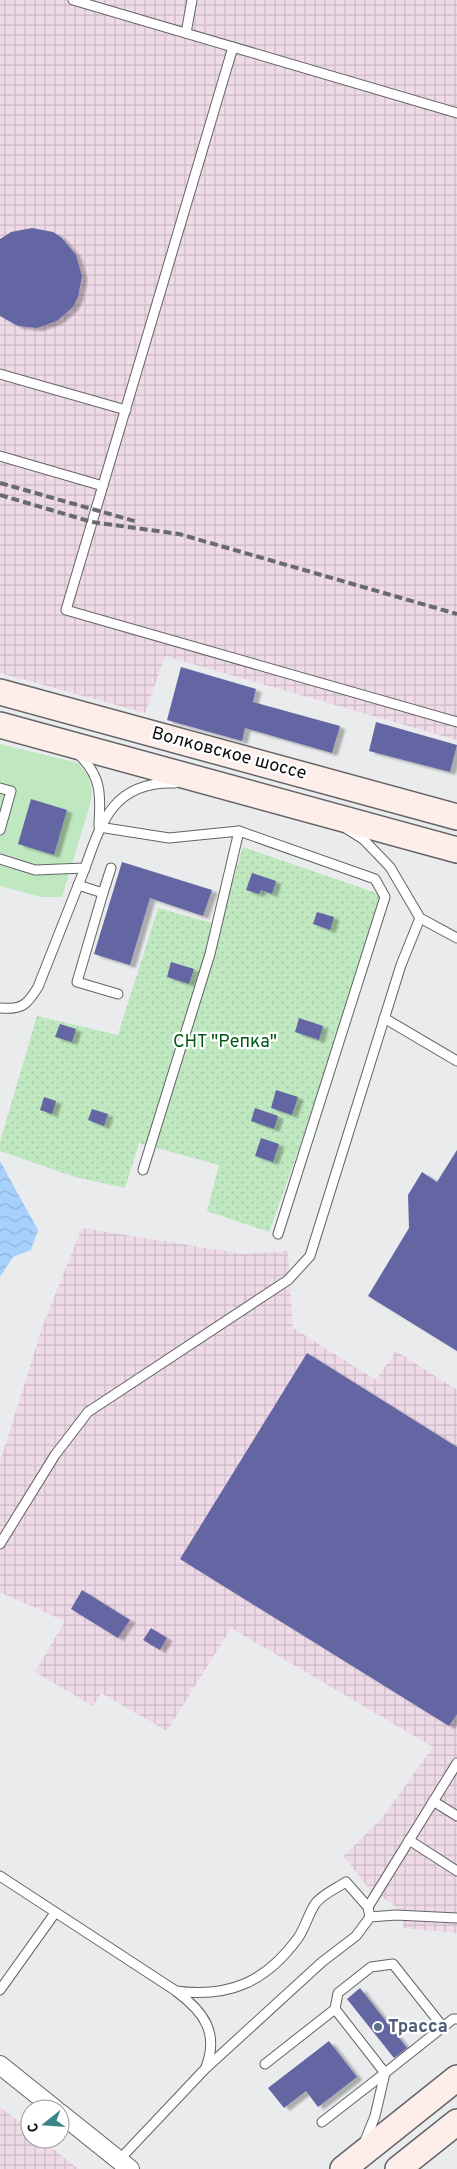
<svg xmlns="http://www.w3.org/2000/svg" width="457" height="2169" font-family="Overpass,sans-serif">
<defs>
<pattern id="industrial-grid" width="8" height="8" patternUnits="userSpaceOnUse" patternTransform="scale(1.25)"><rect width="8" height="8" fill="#efdae8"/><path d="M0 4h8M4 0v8" fill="none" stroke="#ccbac6"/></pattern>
<pattern id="garden-dots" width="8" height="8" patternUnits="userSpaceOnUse" patternTransform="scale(1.25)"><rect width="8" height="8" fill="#bfe8c0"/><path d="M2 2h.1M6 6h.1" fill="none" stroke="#a3c6a4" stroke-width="1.8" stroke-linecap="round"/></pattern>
<pattern id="water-waves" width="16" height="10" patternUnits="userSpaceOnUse" patternTransform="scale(1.25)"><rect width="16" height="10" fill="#a7d1fc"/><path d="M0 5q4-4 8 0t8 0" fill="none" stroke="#8fb2d7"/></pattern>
<filter id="shadow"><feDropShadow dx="5.5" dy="3" stdDeviation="1" flood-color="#0004"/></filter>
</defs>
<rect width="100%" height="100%" fill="#e9ebed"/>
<g fill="url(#industrial-grid)">
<path d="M0 0H457V740L165 656 145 713 0 673Z"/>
<path d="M82 1228 243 1254 288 1251 293 1328 376 1380 396 1351 457 1390V1933L403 1928V1911L370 1890 344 1856 383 1817 433 1747 231 1628 167 1731 101 1693 93 1706 35 1672 65 1621 0 1592V1462L43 1325Z"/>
<path d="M0 2107 30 2130V2139H41L78 2169H0Z"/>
</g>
<path fill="#bfe8c0" d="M0 744 78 763 89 777 92 793 89 808 62 897H41L0 886Z"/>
<path fill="url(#garden-dots)" d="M243 847 382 895 301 1143 269 1232 207 1211 219 1165 139 1143 125 1188 75 1177 0 1151V1142L37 1016 118 1035 158 908 219 925Z"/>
<path fill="url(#water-waves)" d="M0 1161 38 1230 31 1250 13 1257 0 1277Z"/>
<g fill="#6366a2" filter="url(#shadow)">
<path d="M32 228 53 232 62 238 76 255 82 276 78 297 73 307 57 321 37 328 18 326 0 316V239L11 232Z"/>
<path d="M181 667 256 689 253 702 340 726 332 753 245 728 242 741 167 720Z"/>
<path d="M376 722 457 745 450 772 369 751Z"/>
<path d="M31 799 67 810 54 855 18 844Z"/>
<path d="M122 862 212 890 203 916 150 898 130 965 94 954Z"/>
<path d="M252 873 276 881 272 894 261 890 259 894 246 890Z"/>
<path d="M317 912 334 917 330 930 313 924Z"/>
<path d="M171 962 194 969 189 984 167 977Z"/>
<path d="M299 1018 323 1026 319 1040 295 1032Z"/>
<path d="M60 1024 76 1029 72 1042 55 1037Z"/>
<path d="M276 1090 298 1097 292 1115 271 1108Z"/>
<path d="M44 1097 56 1101 52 1114 40 1110Z"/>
<path d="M255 1108 278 1116 274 1129 251 1121Z"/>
<path d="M92 1109 108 1114 104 1126 88 1120Z"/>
<path d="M261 1138 279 1144 273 1162 255 1156Z"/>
<path d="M457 1150V1351L368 1296 409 1228 408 1195 422 1172 437 1182Z"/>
<path d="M307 1353 457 1447V1714L449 1726 180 1559Z"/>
<path d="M82 1590 130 1620 118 1638 71 1609Z"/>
<path d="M151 1628 167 1638 160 1650 143 1640Z"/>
<path d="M360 1988 407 2048 394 2058 347 1999Z"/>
<path d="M329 2041 357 2077 318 2107 306 2091 284 2108 268 2088Z"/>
</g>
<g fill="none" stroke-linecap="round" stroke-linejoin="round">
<g stroke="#636466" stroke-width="11">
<g id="service">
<path d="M73 0 457 113"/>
<path d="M186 33 192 0"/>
<path d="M233 47 66 610 457 722"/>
<path d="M0 374 126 410"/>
<path d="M0 456 103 486"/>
<path d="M78 754C101 775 101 794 99 824"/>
<path d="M0 788 11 791 0 830"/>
<path d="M99 827 169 838 239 831 210 954 143 1170"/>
<path d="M347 829 363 839 390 867 420 918 457 938"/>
<path d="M239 831 375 879 385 897 278 1234"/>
<path d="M0 859 35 870 85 868C102 819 115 781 175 783"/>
<path d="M78 885 103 893 77 982 118 994"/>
<path d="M103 893 111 868"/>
<path d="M0 1008C22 1010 27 1005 38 987L85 868"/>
<path d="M384 1018 457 1061"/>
<path d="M0 1544 55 1455 88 1412 288 1280 310 1256 401 965 420 918"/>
<path d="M433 1801 457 1816"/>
<path d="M409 1840 457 1871"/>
<path d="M0 1876 176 1991C229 1998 266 1982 298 1938 305 1928 308 1915 315 1904 321 1895 337 1888 346 1882L368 1907 370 1917"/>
<path d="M368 1907 457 1763"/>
<path d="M0 1990 55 1913"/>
<path d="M177 1992C204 2012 219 2033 206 2067"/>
<path d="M265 2064 335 2009"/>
<path d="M322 2122 385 2073 335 2009 338 1993 371 1967 393 1964 443 2027"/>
<path d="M365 2141 375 2116 385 2073 453 2019H457"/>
<path d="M119 2160 205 2069 322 1962 356 1936 370 1917 396 1915 457 1918"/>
</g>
</g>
<g stroke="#636466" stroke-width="20">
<g id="minor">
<path d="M0 2065 55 2109"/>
<path d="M60 2113 130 2169"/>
</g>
</g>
<g stroke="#636466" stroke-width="28">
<g id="secondary">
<path d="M0 692 457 817"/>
<path d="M0 725 457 850"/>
<path d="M343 2169 457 2078"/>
<path d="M398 2169 457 2122"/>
</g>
</g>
<use href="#service" stroke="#fff" stroke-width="9"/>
<use href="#minor" stroke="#fff" stroke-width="18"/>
<use href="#secondary" stroke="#fdeeea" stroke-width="25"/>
<g stroke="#686a6b" stroke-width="4" stroke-dasharray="8 4" stroke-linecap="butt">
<path d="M0 483 138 522"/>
<path d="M0 495 92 522 179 534 457 614"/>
</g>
</g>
<circle fill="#5c6f8a" stroke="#fff" stroke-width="2" cx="378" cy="2027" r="5"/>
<g text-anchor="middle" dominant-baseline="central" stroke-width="4.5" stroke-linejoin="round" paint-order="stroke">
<g font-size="18" fill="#0c0d0d" stroke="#fff">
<text transform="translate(229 754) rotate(15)">Волковское шоссе</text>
</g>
<g font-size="18" fill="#005713" stroke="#fff">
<text x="225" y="1042">СНТ "Репка"</text>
</g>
<g font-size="18" font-weight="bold" fill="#4e5e75" stroke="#fff" text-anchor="start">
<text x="388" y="2027">Трасса</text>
</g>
</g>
<g transform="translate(45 2124) rotate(253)"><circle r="24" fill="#ffffff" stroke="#9e9e9e"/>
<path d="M0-4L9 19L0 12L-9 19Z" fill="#3d8585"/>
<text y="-8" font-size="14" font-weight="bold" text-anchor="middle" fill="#0c0d0d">С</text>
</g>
</svg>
